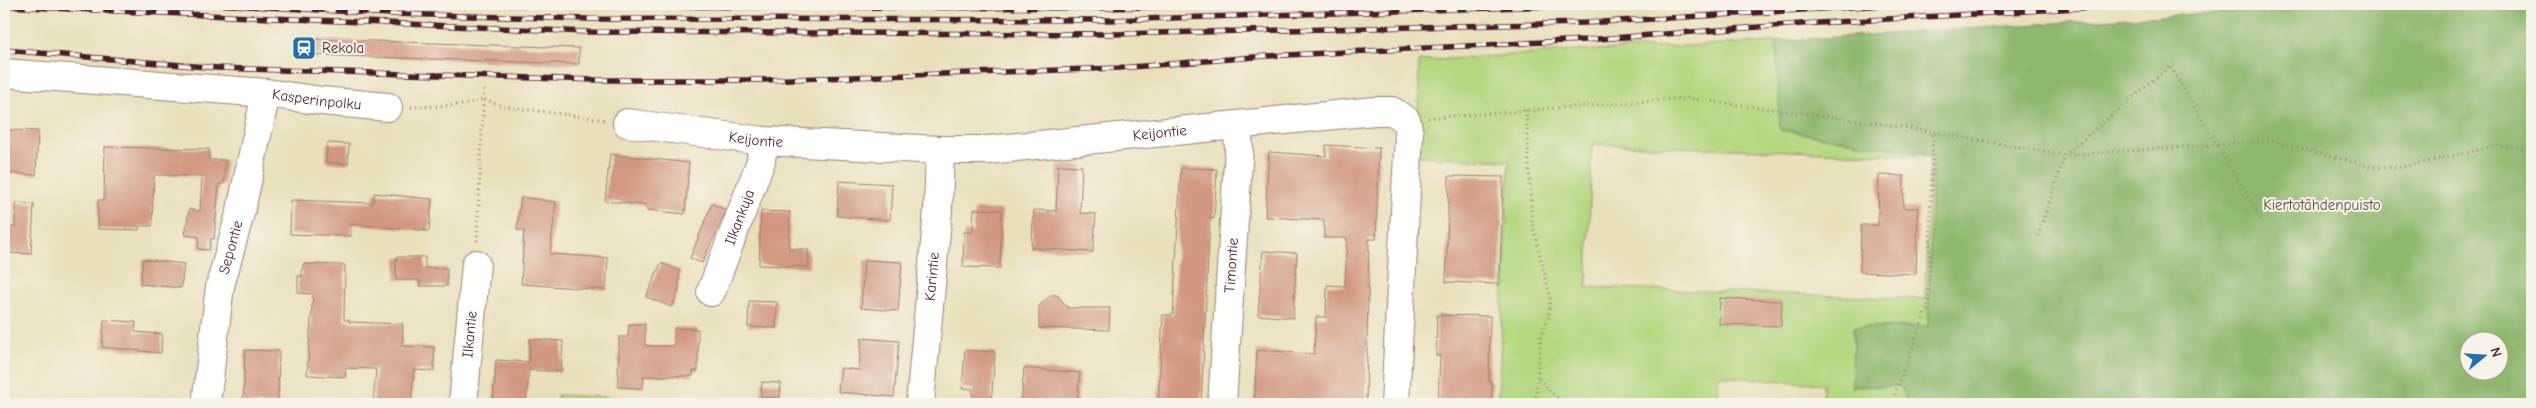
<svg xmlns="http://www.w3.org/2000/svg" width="2536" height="408" font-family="'Comic Neue',sans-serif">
<rect width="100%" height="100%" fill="#f7f3e8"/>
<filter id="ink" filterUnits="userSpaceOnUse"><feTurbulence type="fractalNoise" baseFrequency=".02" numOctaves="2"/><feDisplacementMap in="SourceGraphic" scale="10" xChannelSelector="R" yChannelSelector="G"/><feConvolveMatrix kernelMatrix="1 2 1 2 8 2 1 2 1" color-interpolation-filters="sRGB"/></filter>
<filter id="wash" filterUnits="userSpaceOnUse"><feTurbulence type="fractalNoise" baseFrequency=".0096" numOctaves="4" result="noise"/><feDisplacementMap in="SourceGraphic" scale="20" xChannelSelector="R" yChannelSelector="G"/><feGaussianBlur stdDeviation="1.12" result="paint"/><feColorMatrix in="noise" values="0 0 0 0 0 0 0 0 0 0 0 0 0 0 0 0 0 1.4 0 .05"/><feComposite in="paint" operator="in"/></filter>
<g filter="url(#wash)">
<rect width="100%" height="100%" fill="#e9e0bb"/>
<g fill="#b4d77f" stroke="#7f7b55" fill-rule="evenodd">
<path d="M2348 4H2532V404H1822L1823 384 1719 376 1717 404H1498L1509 161 1418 156 1419 61 1575 51 1857 38ZM1592 144 1930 156 1925 299 1587 287ZM2468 340H2498V370H2468Z"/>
<path d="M557 395 763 404H557Z"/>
</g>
<path fill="#8fb86e" stroke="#6c6c4c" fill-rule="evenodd" d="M2348 4H2532V404H1907L1901 386 1852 387 1853 327 1928 326 1933 155 1780 130 1776 41ZM2468 340H2498V370H2468Z"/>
<g id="blocks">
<g fill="#d19780">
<path d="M313 39 579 48V64L312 55Z"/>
<path d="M8 130 38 131 36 175 6 173Z"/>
<path d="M327 143 349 144 348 164 326 162Z"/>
<path d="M1326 145 1379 148 1376 239H1369L1366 404H1254L1257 350 1314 354 1316 317H1326L1327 285 1345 286 1347 238H1324V220L1265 217 1269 152 1326 156Z"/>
<path d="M105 147 209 149V160H225L224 184H219L214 239H211L209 250 198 249 199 237 185 235 189 209 200 211 202 176 154 175 152 226H139V230L98 229V200H104Z"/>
<path d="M610 154 689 163 685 214 646 210V205L605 201Z"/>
<path d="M1058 165 1082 166 1080 213 1096 214 1093 252 1031 248 1034 210 1056 211Z"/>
<path d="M1181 168 1217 169 1214 219 1210 218 1201 404H1158L1163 315H1173Z"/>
<path d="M1879 175 1904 176 1903 208H1918L1916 274 1860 272 1861 225H1878Z"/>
<path d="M1449 176 1503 177 1500 284 1446 282Z"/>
<path d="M839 181 892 184 890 220 837 216Z"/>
<path d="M374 193 432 199 429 231 351 224V236L290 234 291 200 373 203Z"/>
<path d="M521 197 556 202 550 254 608 258 606 290 521 284 524 231 517 230Z"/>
<path d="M16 203 34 204 31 254 4 253V226L15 227Z"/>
<path d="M712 204 726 210 702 263 690 258Z"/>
<path d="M974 209 1002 210 1000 268 963 267 964 232H973Z"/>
<path d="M761 211 790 212 789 249H808L809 267 759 265Z"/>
<path d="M1263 251 1297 253 1293 318 1258 315Z"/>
<path d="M396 257H425V268H447V286H420V280H396Z"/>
<path d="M143 259 184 264 181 288 140 284Z"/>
<path d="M864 260 902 262 898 311 861 308Z"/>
<path d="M661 263 680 271 678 293 672 307 646 297Z"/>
<path d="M303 264 345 265 344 320H349V322L403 324 402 346 434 347V371L414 370 411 404H373L376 369 346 368 345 377 307 375 313 294 298 293V276H302Z"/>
<path d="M1051 295H1057L1068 308H1110L1109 330 1039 328V306Z"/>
<path d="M1720 298 1782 301 1781 326 1719 324Z"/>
<path d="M749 301 777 302 776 328 748 327Z"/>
<path d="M1437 315 1490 316 1489 382H1492V404H1438L1440 356H1436Z"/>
<path d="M104 320 136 322 135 332 162 334 161 353 102 347Z"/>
<path d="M629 324H645V346H674V328L698 329V371H693V376H644L643 388 618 387 619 337H628Z"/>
<path d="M862 338 899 341 894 397 838 392 841 368 859 370Z"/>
<path d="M530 339 563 341 561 372 529 370 526 404H493L496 360 529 362Z"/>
<path d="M245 350 279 351 278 404H243Z"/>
<path d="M965 350 995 352 991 404 972 403 973 389 962 388Z"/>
<path d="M1024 368 1080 373 1077 404H1021Z"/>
<path d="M762 382 781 383 780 398 761 397Z"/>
</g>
</g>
</g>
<g filter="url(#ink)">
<use href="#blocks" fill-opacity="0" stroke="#9a8073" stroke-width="1"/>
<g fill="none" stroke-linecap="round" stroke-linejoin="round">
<g stroke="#9a8073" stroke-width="30">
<g id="minor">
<path id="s1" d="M4 73 266 93 322 101 388 107"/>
<path id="s2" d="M627 123 763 141 940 150H988L1375 111H1392L1406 120 1409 134 1395 404"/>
<path id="s3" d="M711 292 761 161 763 141"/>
<path id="s4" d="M206 404 220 286 241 210 266 93"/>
<path id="s5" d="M463 404 476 264"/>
<path id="s6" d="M920 404 938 210 940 150"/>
<path id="s7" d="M1222 404 1239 148 1237 127"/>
</g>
</g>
<g stroke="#9a8073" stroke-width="3" stroke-dasharray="1 4" stroke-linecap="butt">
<path d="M411 107 464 105 483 99 502 106 606 120"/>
<path d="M1526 110 1532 222 1550 296 1549 316 1541 335 1535 404"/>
<path d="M1428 118 1686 98 1890 125 2065 155 2273 141 2373 167 2399 168 2496 146 2515 147 2532 153"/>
<path d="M2038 236 2065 155 2170 66 2261 219"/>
<path d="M477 241 484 89"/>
<path d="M1539 379 1563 404"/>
<path d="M1891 404 1928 306 1933 132"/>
</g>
<use href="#minor" stroke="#fff" stroke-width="28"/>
<g stroke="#4a1f2b" stroke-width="5.5">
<g id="rail">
<path d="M214 4 391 14 588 19 1109 20 1621 4"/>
<path d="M487 4 583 6 1109 8 1256 4"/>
<path d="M4 6 587 32 1113 34 1585 23 1902 4"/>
<path d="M4 50 218 68 595 80H762L1119 68 1267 56 1585 40 1801 24 2148 4"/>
</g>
</g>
<use href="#rail" stroke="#f7f3e8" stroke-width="4" stroke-dasharray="11" stroke-linecap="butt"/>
</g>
</g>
<defs>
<g id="station-square" transform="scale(1.25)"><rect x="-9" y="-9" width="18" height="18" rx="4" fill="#1f6fb2" stroke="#f7f3e8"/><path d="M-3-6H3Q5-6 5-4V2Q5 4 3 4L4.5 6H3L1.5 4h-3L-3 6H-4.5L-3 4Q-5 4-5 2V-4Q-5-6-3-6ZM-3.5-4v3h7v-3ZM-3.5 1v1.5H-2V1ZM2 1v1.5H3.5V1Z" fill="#fff"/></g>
</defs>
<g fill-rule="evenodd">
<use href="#station-square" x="304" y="48"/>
</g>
<g text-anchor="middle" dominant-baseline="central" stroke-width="4" stroke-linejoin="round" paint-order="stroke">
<g font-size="15" fill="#4a1f2b" stroke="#f7f3e8" text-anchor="start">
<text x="322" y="48">Rekola</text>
</g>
<g font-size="15" fill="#4a1f2b" stroke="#f7f3e8">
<text stroke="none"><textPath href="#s1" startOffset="314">Kasperinpolku</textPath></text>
<text stroke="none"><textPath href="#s2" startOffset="535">Keijontie</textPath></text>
<text stroke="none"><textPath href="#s2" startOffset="130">Keijontie</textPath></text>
<text stroke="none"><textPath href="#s3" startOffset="80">Ilkankuja</textPath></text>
<text stroke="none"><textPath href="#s4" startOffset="159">Sepontie</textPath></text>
<text stroke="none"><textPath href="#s7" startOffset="139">Timontie</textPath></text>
<text stroke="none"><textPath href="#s6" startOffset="128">Karintie</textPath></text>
<text stroke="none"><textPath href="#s5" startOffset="70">Ilkantie</textPath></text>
</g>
<g font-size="15" fill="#644d40" stroke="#f7f3e8">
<text x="2322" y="205">Kiertotähdenpuisto</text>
</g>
</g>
<rect width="2536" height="408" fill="none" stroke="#f7f3e8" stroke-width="20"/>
<g transform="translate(2484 356) rotate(72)"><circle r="24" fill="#f7f3e8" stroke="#b29e9c"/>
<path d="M0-4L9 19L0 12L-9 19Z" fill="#1f6fb2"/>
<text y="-8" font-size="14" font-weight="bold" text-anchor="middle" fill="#4a1f2b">N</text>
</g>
</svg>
